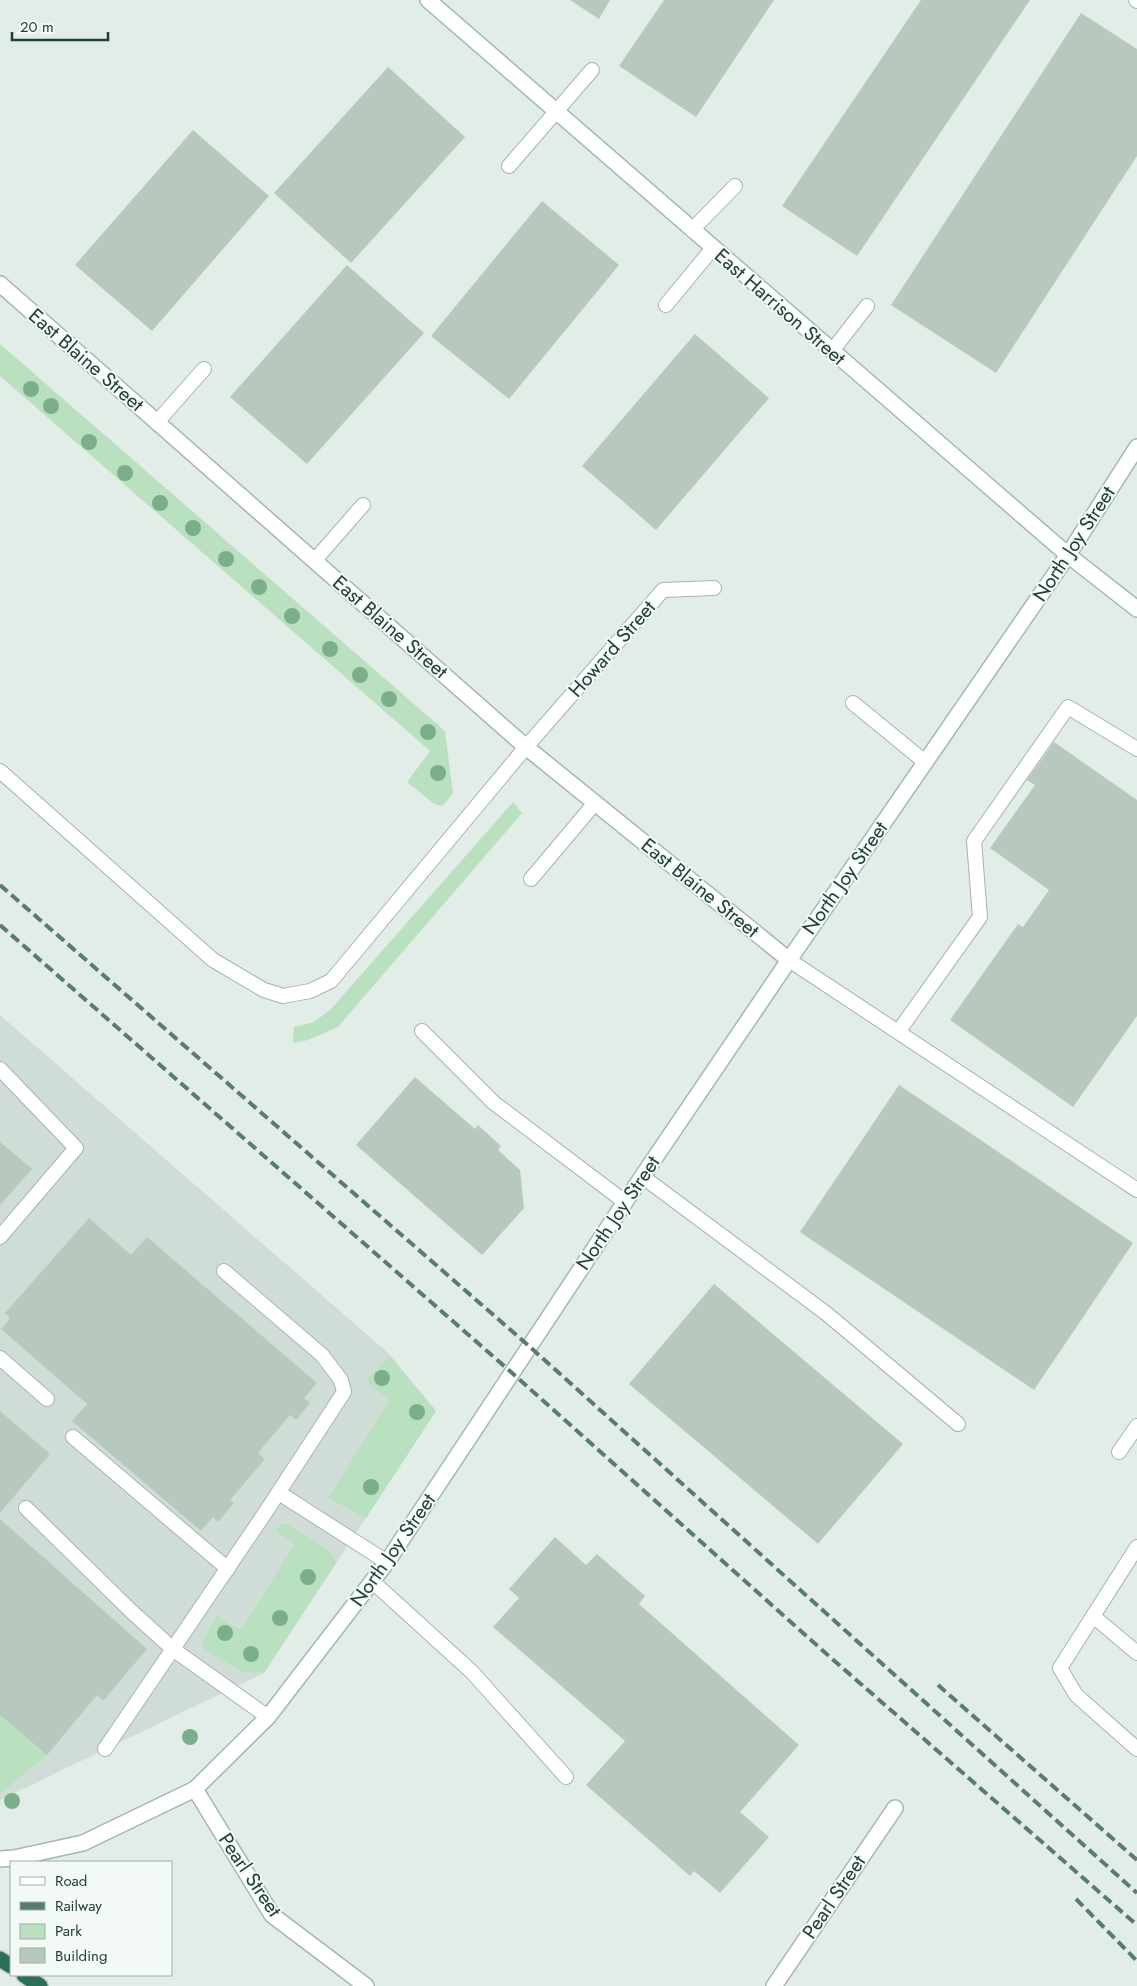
<svg xmlns="http://www.w3.org/2000/svg" width="1137" height="1986" font-family="Jost,sans-serif">
<rect width="100%" height="100%" fill="#e2ede7"/>
<path fill="#d0ddd6" d="M0 1015 387 1352 436 1411 264 1673 0 1800Z"/>
<g fill="#b9e1bf">
<path d="M0 344 445 731 453 794 442 806 434 804 407 782 430 751 0 376Z"/>
<path d="M513 802 522 813 338 1027 308 1040 293 1043 294 1027 314 1022 330 1010Z"/>
<path d="M390 1356 436 1411 366 1518 328 1498 390 1399 369 1385 368 1378Z"/>
<path d="M280 1524H287L330 1551 336 1563 264 1673 243 1672 202 1648V1642L217 1616 241 1630 295 1544 276 1532Z"/>
<path d="M0 1715 47 1755 0 1794Z"/>
</g>
<g fill="#b7c9bf">
<path d="M570 0H610L599 19Z"/>
<path d="M664 0H774L696 117 619 66Z"/>
<path d="M921 0H1030L857 256 782 206Z"/>
<path d="M1081 13 1137 49V156L996 373 891 305Z"/>
<path d="M388 67 465 137 351 263 274 193Z"/>
<path d="M193 130 269 196 152 331 75 265Z"/>
<path d="M542 201 619 265 509 399 431 336Z"/>
<path d="M347 265 424 333 307 464 230 397Z"/>
<path d="M695 334 769 398 656 530 582 466Z"/>
<path d="M1054 742 1137 800V1016L1073 1107 950 1020 1018 924 1023 927 1049 890 990 848 1035 785 1027 780Z"/>
<path d="M415 1077 475 1129 478 1125 501 1146 498 1150 520 1170 524 1208 482 1255 356 1145Z"/>
<path d="M899 1085 1133 1243 1034 1390 800 1232Z"/>
<path d="M0 1142 32 1169 0 1205Z"/>
<path d="M89 1218 131 1255 147 1237 317 1383 304 1398 310 1403 296 1420 290 1415 258 1453 265 1459 230 1500 234 1503 218 1522 213 1517 201 1531 72 1421 87 1404 1 1329 10 1318 5 1313Z"/>
<path d="M714 1284 903 1444 818 1544 629 1384Z"/>
<path d="M0 1411 50 1454 0 1513Z"/>
<path d="M0 1519 147 1649 103 1701 97 1695 47 1755 0 1715Z"/>
<path d="M555 1537 586 1565 597 1554 645 1596 639 1604 799 1745 740 1812 769 1837 720 1893 694 1871 690 1876 586 1785 625 1741 493 1627 519 1598 509 1589Z"/>
</g>
<g fill="none" stroke-linecap="round" stroke-linejoin="round">
<g stroke="#a4b6ae" stroke-width="16">
<g id="lane">
<path d="M1136 0 1137 1"/>
<path d="M509 166 592 70"/>
<path d="M692 230 735 186"/>
<path d="M666 305 713 248"/>
<path d="M832 351 867 306"/>
<path d="M157 422 204 369"/>
<path d="M315 560 363 505"/>
<path d="M853 703 925 762"/>
<path d="M0 771 213 960 264 990 283 996 310 991 331 981 526 747 663 590 714 588"/>
<path d="M531 879 595 803"/>
<path d="M789 960 1137 1190"/>
<path d="M422 1031 494 1103 625 1202"/>
<path d="M898 1032 980 917 974 841 1068 707 1137 749"/>
<path d="M0 1069 76 1148 0 1237"/>
<path d="M643 1177 827 1314 958 1424"/>
<path d="M0 1358 47 1399"/>
<path d="M73 1437 228 1569"/>
<path d="M1119 1452 1137 1426"/>
<path d="M279 1493 387 1562"/>
<path d="M26 1508 131 1611 174 1650 268 1717"/>
<path d="M1137 1547 1060 1668 1076 1695 1137 1749"/>
<path d="M373 1582 472 1672 566 1777"/>
<path d="M1093 1616 1137 1653"/>
<path d="M105 1749 265 1513 344 1392 341 1380 322 1355 224 1271"/>
</g>
</g>
<g stroke="#a4b6ae" stroke-width="18">
<g id="street">
<path d="M0 284 526 747 789 960"/>
<path d="M195 1789 272 1915 366 1986"/>
<path d="M774 1986 895 1808"/>
</g>
</g>
<g stroke="#9fbaae" stroke-width="18">
<g id="secondary">
<path d="M428 0 1001 497 1068 555 1137 609"/>
<path d="M0 1859 14 1858 83 1843 195 1789 268 1717 387 1562 625 1202 789 960 1068 555 1137 447"/>
</g>
</g>
<g stroke="#c1cac6" stroke-width="18">
<g id="highway">
<path d="M0 1959 11 1966"/>
<path d="M24 1975 40 1986"/>
</g>
</g>
<use href="#lane" stroke="#fff" stroke-width="14"/>
<use href="#street" stroke="#fff" stroke-width="15"/>
<use href="#secondary" stroke="#fff" stroke-width="15"/>
<use href="#highway" stroke="#296f59" stroke-width="15"/>
<g stroke="#5a7c6f" stroke-width="4" stroke-dasharray="10 5" stroke-linecap="butt">
<path d="M0 885 529 1346 1137 1893"/>
<path d="M0 925 511 1372 830 1657 1137 1925"/>
<path d="M938 1685 1137 1860"/>
<path d="M1076 1899 1137 1961"/>
</g>
</g>
<g fill="#7bae8a">
<circle cx="31" cy="389" r="8"/>
<circle cx="51" cy="406" r="8"/>
<circle cx="89" cy="442" r="8"/>
<circle cx="125" cy="473" r="8"/>
<circle cx="160" cy="503" r="8"/>
<circle cx="193" cy="528" r="8"/>
<circle cx="226" cy="559" r="8"/>
<circle cx="259" cy="587" r="8"/>
<circle cx="292" cy="616" r="8"/>
<circle cx="330" cy="649" r="8"/>
<circle cx="360" cy="675" r="8"/>
<circle cx="389" cy="699" r="8"/>
<circle cx="428" cy="732" r="8"/>
<circle cx="438" cy="773" r="8"/>
<circle cx="382" cy="1378" r="8"/>
<circle cx="417" cy="1412" r="8"/>
<circle cx="371" cy="1487" r="8"/>
<circle cx="308" cy="1577" r="8"/>
<circle cx="280" cy="1618" r="8"/>
<circle cx="225" cy="1633" r="8"/>
<circle cx="251" cy="1654" r="8"/>
<circle cx="190" cy="1737" r="8"/>
<circle cx="12" cy="1801" r="8"/>
</g>
<g text-anchor="middle" dominant-baseline="central" stroke-width="4" stroke-linejoin="round" paint-order="stroke">
<g font-size="20" fill="#204034" stroke="#f3f9f5">
<text transform="translate(780 307) rotate(41)">East Harrison Street</text>
<text transform="translate(86 360) rotate(41)">East Blaine Street</text>
<text transform="translate(1074 544) rotate(-57)">North Joy Street</text>
<text transform="translate(390 627) rotate(41)">East Blaine Street</text>
<text transform="translate(612 649) rotate(-49)">Howard Street</text>
<text transform="translate(845 878) rotate(-55)">North Joy Street</text>
<text transform="translate(700 888) rotate(39)">East Blaine Street</text>
<text transform="translate(618 1213) rotate(-56)">North Joy Street</text>
<text transform="translate(393 1550) rotate(-55)">North Joy Street</text>
<text transform="translate(250 1875) rotate(56)">Pearl Street</text>
<text transform="translate(834 1897) rotate(-56)">Pearl Street</text>
</g>
</g>
<rect x="10" y="1861" width="162" height="115" fill="#f3f9f5" stroke="#9fafa8"/>
<rect x="20" y="1877" width="25" height="8" fill="#ffffff" stroke="#9fafa8"/>
<text x="55" y="1886" font-size="15" fill="#204034">Road</text>
<rect x="20" y="1902" width="25" height="8" fill="#5a7c6f" stroke="#9fafa8"/>
<text x="55" y="1911" font-size="15" fill="#204034">Railway</text>
<rect x="20" y="1924" width="25" height="15" fill="#b9e1bf" stroke="#9fafa8"/>
<text x="55" y="1936" font-size="15" fill="#204034">Park</text>
<rect x="20" y="1948" width="25" height="15" fill="#b7c9bf" stroke="#9fafa8"/>
<text x="55" y="1961" font-size="15" fill="#204034">Building</text>
<path d="M12 32v8h96v-8" fill="none" stroke="#204034" stroke-width="2.5"/>
<text x="20" y="32" font-size="15" fill="#204034" stroke="#f3f9f5" stroke-width="4" paint-order="stroke">20 m</text>
</svg>
